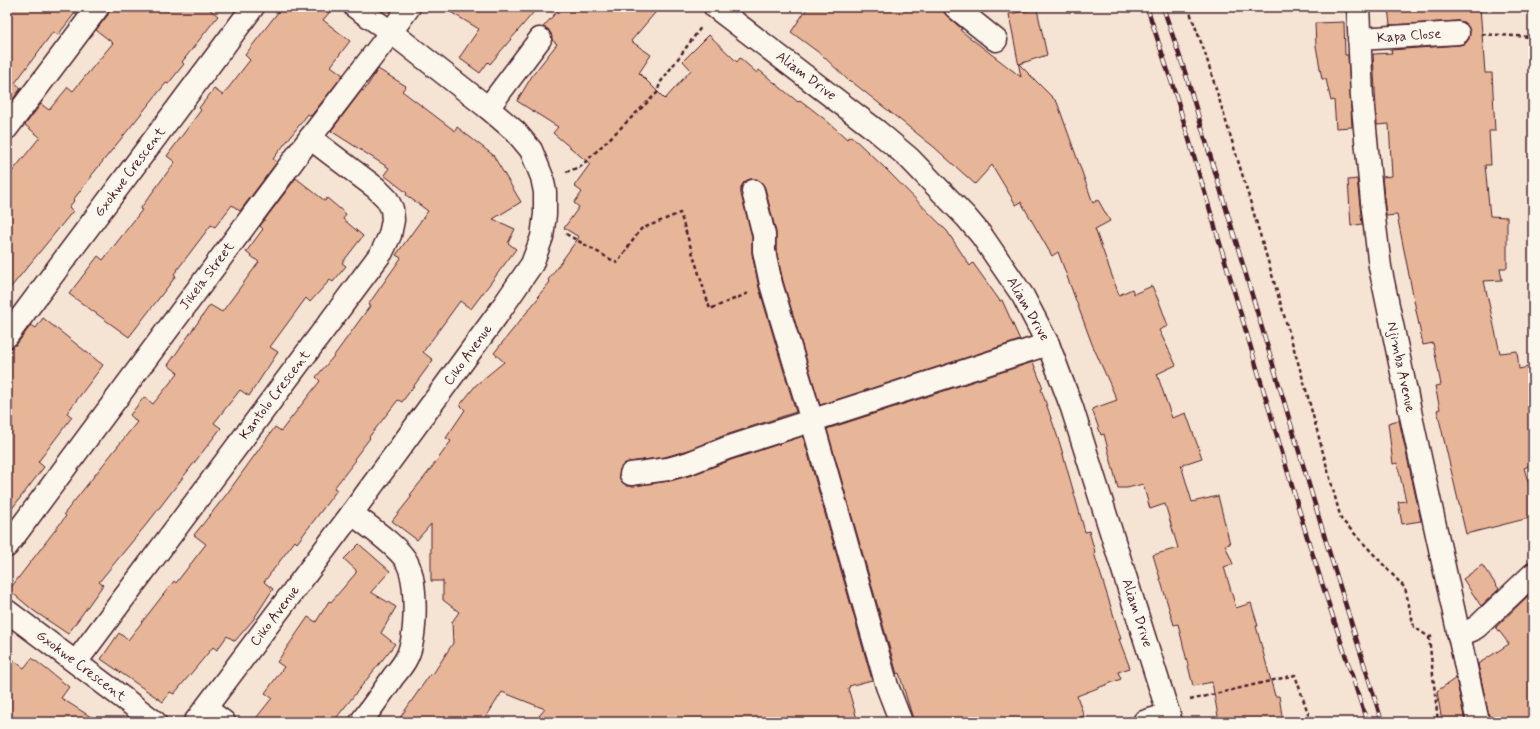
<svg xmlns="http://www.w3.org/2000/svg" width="1540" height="729" font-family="Mynerve,sans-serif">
<rect width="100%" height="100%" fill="#f5e4d3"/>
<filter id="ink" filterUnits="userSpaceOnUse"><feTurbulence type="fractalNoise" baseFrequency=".025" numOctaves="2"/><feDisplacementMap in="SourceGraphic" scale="8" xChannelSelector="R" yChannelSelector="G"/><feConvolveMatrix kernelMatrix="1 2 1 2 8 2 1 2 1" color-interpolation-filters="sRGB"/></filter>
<g filter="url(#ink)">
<g fill="#e7b699" stroke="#4a1f2b">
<path d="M7 7H82L77 14 75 13 58 35 53 32 15 83 21 88 7 107Z"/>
<path d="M110 7H207L218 16 182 62 184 64 168 84 166 83 91 176H92L73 200 74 201 69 207 73 211 7 292V178L40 137 25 125 41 104 49 110 68 87 73 91 113 43 96 30 108 15Z"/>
<path d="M282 7H334L323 20 350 41 331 66 343 75 311 116 308 114 273 159 277 162 240 211 232 205 215 227 211 225 174 274 176 276 129 337 69 294 98 256 103 260 142 210 140 209 175 162 167 156 201 110 199 108 214 89 223 95 250 60 245 55Z"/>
<path d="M442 7H538L490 64 488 62 480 73 459 58 479 29Z"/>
<path d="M561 7H660L631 41 651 55 639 73 665 99 691 70 683 61 709 35 737 62 740 58 757 73 759 70 798 102 800 100 827 121 847 139 851 136 885 168 947 231 970 266 973 263 1000 301 1002 300 1020 340 820 405 783 281 776 250V232L765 188 762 183 757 179H750L744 182 741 187V194L752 237V254L759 288 796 412 723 436 685 451 665 457 629 462 624 464 620 469 619 475 621 481 627 486H633L670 481 692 475 731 460 803 436 872 680 849 686 850 687 848 688 858 722H534L545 709 502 692 483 722H397L431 673 433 674 453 643 452 622 459 612 443 600V581H431V524L417 540 392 521 412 496 410 495 430 470 451 441 446 438 465 410 460 405 476 385 504 362 494 353 539 297 538 296 550 282 548 280 579 237 564 228 579 207 574 203 582 192 574 186 590 164 553 133 558 127 517 101 532 76 557 44 552 40 551 34 548 29 543 27Z"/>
<path d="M808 7H943L944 12 947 16 962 29 960 30 1021 77 1009 14 1037 9 1047 55 1019 64 1057 102 1093 203 1098 200 1110 221 1095 229 1119 295 1132 289 1134 294 1152 286 1160 304 1168 326 1159 330 1176 365 1157 374 1172 418 1186 413 1202 458 1181 465 1192 502 1218 496 1230 544 1225 545 1233 564 1224 567 1236 608 1251 603 1258 626H1256L1275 696H1279L1283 722H1219L1212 682 1193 686 1178 624 1174 625 1153 555 1178 548 1165 504 1150 509 1143 484 1127 488H1118L1104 434 1101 435 1092 409 1117 400 1092 344 1058 252 1052 256 1021 202 1016 205 992 165 975 184 934 147 851 81 850 82 822 55 791 32Z"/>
<path d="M1388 7H1480L1485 73H1492L1495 131H1489L1491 165H1485L1490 216 1507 217V268H1500L1502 280 1484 281 1500 353 1517 351 1519 369 1528 367 1533 392V464L1524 468 1533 499V517L1466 534 1437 410 1440 409 1435 386 1441 385 1433 343 1423 345 1397 215 1386 216 1382 177 1392 176 1389 124 1377 125 1373 54 1392 53 1391 50 1459 45 1465 44 1469 39 1470 32 1468 26 1463 22 1458 21 1390 25Z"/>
<path d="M1344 22 1345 55H1348L1352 127 1336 128 1334 100 1331 101 1326 79H1322L1316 46 1315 23Z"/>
<path d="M378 69 406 86 402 91 455 131 457 127 493 155 521 202 493 219 515 229 508 243 516 249 471 309 460 301 423 352 433 360 402 402 398 400 369 437 370 438 354 459 356 460 334 488 337 490 297 543 295 541 264 582 273 589 253 620 235 641 227 636 217 650 213 647 174 694 170 692 163 702 101 659 119 633 128 640 174 581 176 583 206 544 194 535 226 495 275 427 281 431 320 381 316 377 333 357 370 306 368 305 401 258 396 255 428 211 406 195 407 193 384 175 389 168 331 131 362 90 364 91Z"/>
<path d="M296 178 325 201 327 198 346 214 343 219 363 236 342 263 346 266 333 282 330 280 310 302 306 298 270 347 278 352 249 396 240 390 214 423 221 428 150 520 99 582 103 585 68 634 34 611 9 590 66 516 64 514 137 422 130 415 144 397 153 404 178 373 168 365 210 305 222 312 259 262 246 252 263 229 260 226Z"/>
<path d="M1357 179 1362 224 1351 226 1348 180Z"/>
<path d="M43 318 103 365 67 413 72 417 38 462 44 467 7 515V348L12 347 17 344 31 325 36 328Z"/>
<path d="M1033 362 1043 388 1041 389 1060 444 1085 532 1089 531 1095 552 1094 553 1121 639H1119L1130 668 1118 672 1121 679 1077 696 1084 716 1065 722H914L899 673 897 674 827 429Z"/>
<path d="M1399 420 1421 521 1402 524 1398 502 1406 501 1397 463 1393 464 1388 423Z"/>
<path d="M359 544 390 571 371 592 396 607 381 633 395 644 333 722H253L272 698 265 693 284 667 277 662 308 617 316 622 329 601 331 602 356 573V570L344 559Z"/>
<path d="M1482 565 1499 589 1481 606 1463 579Z"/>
<path d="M1533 591V722H1490L1478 664 1509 644 1496 627Z"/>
<path d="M7 655 24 668 32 658 69 687 61 698 99 722H7Z"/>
<path d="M1456 678 1465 722H1442L1437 691Z"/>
</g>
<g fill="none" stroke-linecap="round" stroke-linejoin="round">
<g stroke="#4a1f2b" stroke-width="25">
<g id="minor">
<path d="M955 7 996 40"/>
<path d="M1358 7 1362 97 1372 202 1380 267 1414 430 1478 722"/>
<path d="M1359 39 1458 33"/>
<path d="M488 108 540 39"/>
<path d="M7 128 98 7"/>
<path d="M753 191 764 235V251L771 284 812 421 887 686 901 722"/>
<path d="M7 336 253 7"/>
<path d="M631 474 668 469 689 463 727 448 1048 344"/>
<path d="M352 513C367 526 394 543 405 559 418 578 417 636 407 657 404 664 398 671 393 677 383 692 372 707 361 722"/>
<path d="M7 546 310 138 391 32 409 7"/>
<path d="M7 611 155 722"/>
<path d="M1459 635 1472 630 1478 626 1533 574"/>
<path d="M76 662 382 252 390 235 393 220 392 209 387 199 376 188 310 138"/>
<path d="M206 709 224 722"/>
<path d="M195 722 352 513 497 315 532 264 542 237 545 214V192L542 177 531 150 516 132 488 108 391 32 355 7"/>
<path d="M1144 722 1169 714"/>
</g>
</g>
<g stroke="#4a1f2b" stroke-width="25">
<path id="tertiary" d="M715 7 877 131 909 158 966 217 982 236 1023 296 1048 344 1072 408 1171 722"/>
</g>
<g stroke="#4a1f2b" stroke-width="2.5" stroke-dasharray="4 3" stroke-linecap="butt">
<path d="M1188 7 1205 53 1243 177 1305 386 1341 519 1405 588 1414 627 1429 637 1435 636"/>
<path d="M1482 34 1533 37"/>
<path d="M566 172 580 167 657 93 660 83 702 26"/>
<path d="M566 234 617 263 641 229 680 213 710 309 749 293"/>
<path d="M1429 637 1438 722"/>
<path d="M1190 700 1295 675 1311 722"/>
</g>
<use href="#minor" stroke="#fbf7ec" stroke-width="22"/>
<use href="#tertiary" stroke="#fbf7ec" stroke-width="22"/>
<g stroke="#4a1f2b" stroke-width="4.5">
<g id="rail">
<path d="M1147 7 1177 99 1308 540 1367 722"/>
<path d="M1163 7 1186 75 1328 548 1382 722"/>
</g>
</g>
<use href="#rail" stroke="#fbf7ec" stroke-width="3" stroke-dasharray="9" stroke-linecap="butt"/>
</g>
</g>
<g text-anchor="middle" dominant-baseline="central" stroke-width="3.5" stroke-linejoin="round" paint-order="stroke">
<g font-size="14" fill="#4a1f2b" stroke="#fbf7ec">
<text transform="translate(1409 36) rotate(-4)">Kapa Close</text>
<text transform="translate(806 76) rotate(37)">Aliam Drive</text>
<text transform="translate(130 172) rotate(-53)">Gxokwe Crescent</text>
<text transform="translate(207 276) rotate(-53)">Jikela Street</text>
<text transform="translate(1028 309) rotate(60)">Aliam Drive</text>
<text transform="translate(468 355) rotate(-54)">Ciko Avenue</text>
<text transform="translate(1401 367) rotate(78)">Njimba Avenue</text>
<text transform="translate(275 395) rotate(-53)">Kantolo Crescent</text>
<text transform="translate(1137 613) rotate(72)">Aliam Drive</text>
<text transform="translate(275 616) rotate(-53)">Ciko Avenue</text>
<text transform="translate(81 666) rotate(37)">Gxokwe Crescent</text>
</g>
</g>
<rect width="1540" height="729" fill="none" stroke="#fbf7ec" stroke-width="24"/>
<rect x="12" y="12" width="1516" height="705" fill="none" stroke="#4a1f2b" stroke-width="1.5" filter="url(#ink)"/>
</svg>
